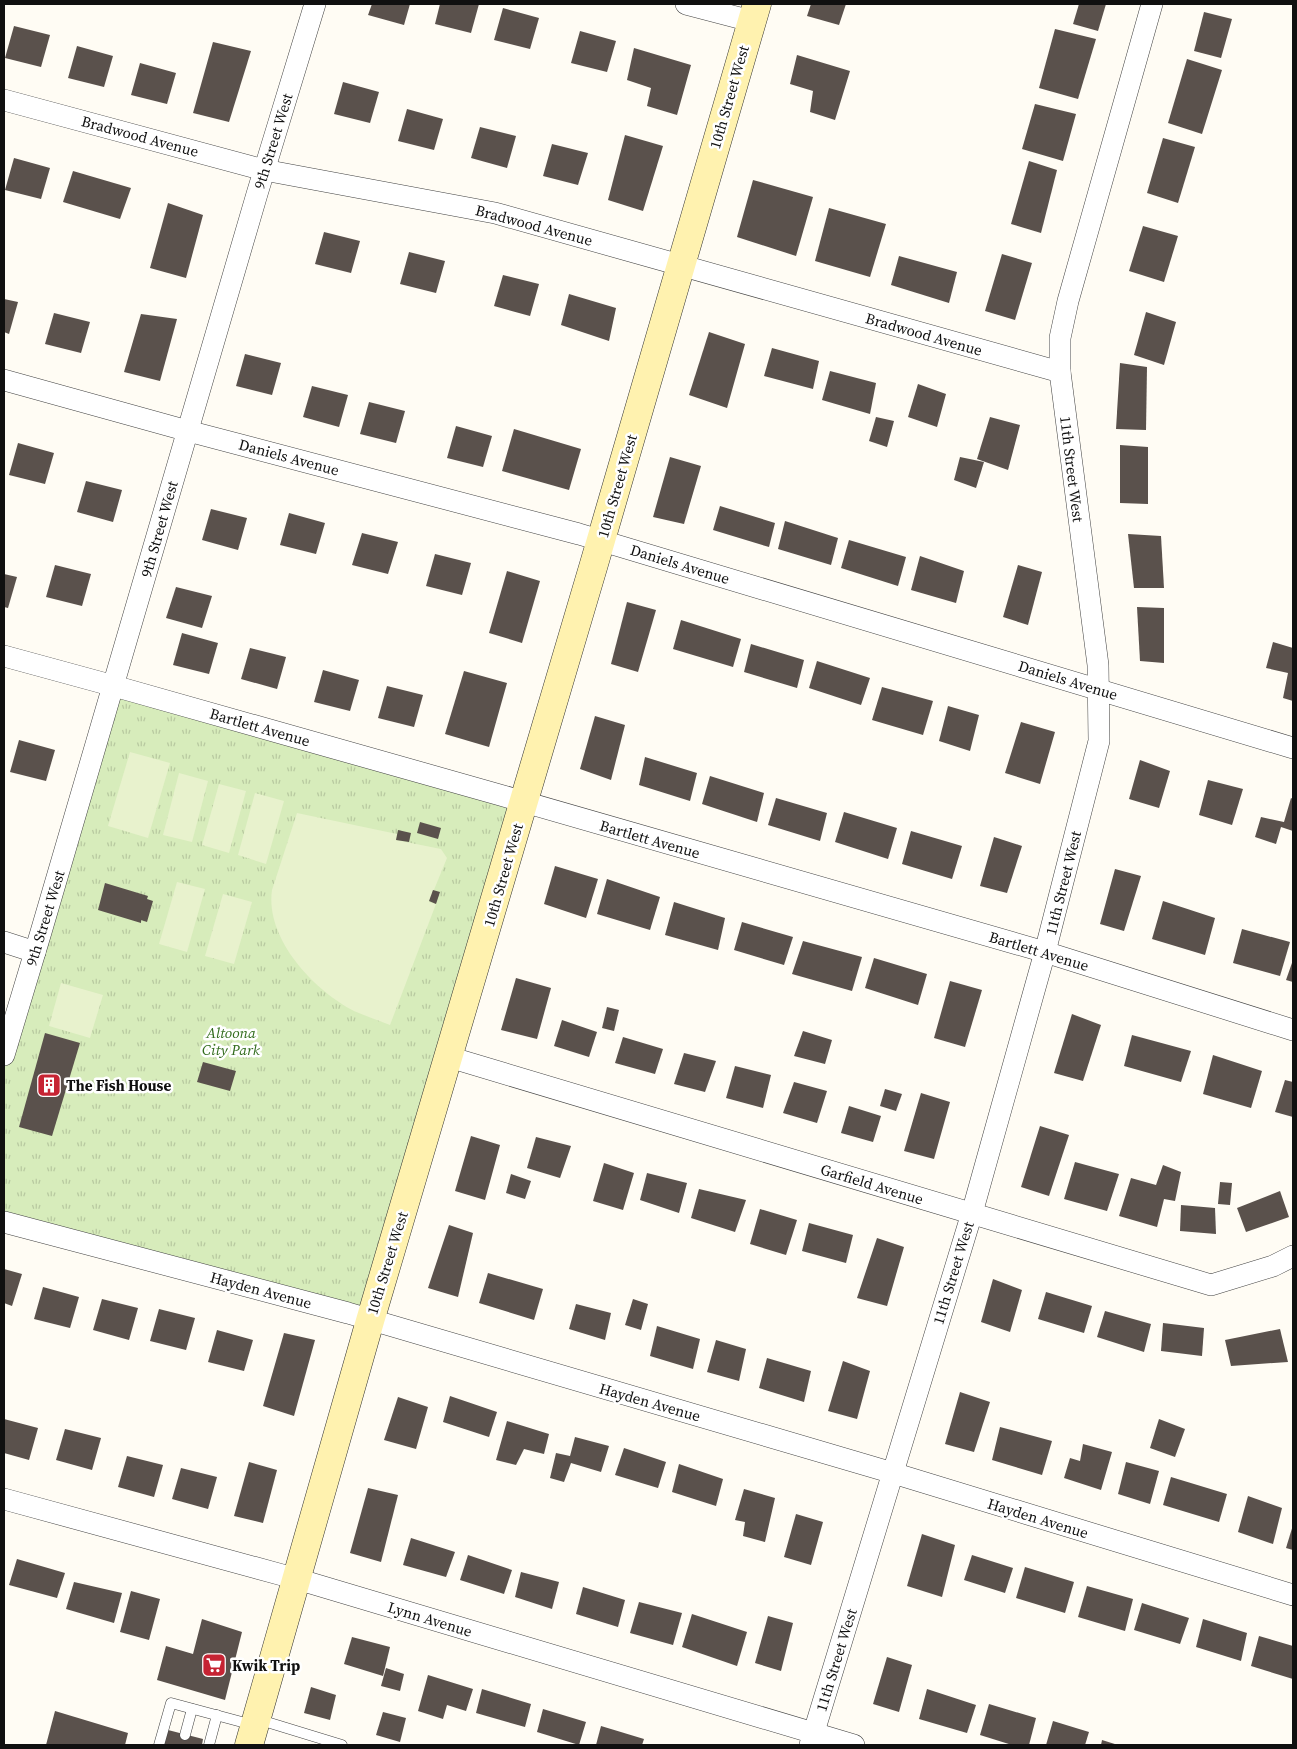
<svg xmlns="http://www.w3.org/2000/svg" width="1297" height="1749" font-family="'Source Serif 4',serif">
<defs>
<pattern id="park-tufts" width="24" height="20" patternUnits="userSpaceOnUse" patternTransform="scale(1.25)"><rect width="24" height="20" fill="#d7ecbb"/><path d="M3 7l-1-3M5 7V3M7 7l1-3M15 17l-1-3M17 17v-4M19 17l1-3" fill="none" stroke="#b8c9a0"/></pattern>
</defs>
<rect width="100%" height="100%" fill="#fffcf4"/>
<path fill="url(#park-tufts)" d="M114 686 524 802 370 1321 4 1222V1055Z"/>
<g fill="#e8f2cd">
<path d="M130 752 170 763 148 838 108 826Z"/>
<path d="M179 773 208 781 192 842 163 835Z"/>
<path d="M219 784 246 791 229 853 202 845Z"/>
<path d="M255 793 284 801 266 864 238 855Z"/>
<path d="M297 813 397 834 396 840 441 849 447 858 429 902 436 904 390 1025C378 1020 365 1016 354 1011 313 990 265 938 272 890Z"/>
<path d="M177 882 205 889 187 952 159 944Z"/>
<path d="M223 894 252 902 234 964 205 956Z"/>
<path d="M61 983 103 995 90 1038 49 1026Z"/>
</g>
<g fill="#5a514c">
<path d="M372 4H410L404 25 368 15Z"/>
<path d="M440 4H479L471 33 435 24Z"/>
<path d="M811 4H846L839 25 807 16Z"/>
<path d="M1079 4H1106L1098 31 1073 24Z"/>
<path d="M503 8 539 18 530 49 494 40Z"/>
<path d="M1204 12 1232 19 1221 58 1194 51Z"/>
<path d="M14 26 50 35 41 67 5 58Z"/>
<path d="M1055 29 1096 39 1078 99 1039 88Z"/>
<path d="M580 31 616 41 607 72 571 63Z"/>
<path d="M213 42 251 51 229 122 193 113Z"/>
<path d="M77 46 113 56 104 87 68 78Z"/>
<path d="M634 48 691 65 677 115 647 106 651 88 627 80Z"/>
<path d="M797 55 850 71 835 120 810 112 813 91 790 84Z"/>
<path d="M1187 59 1222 70 1202 134 1168 123Z"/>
<path d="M140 63 176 73 167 104 131 95Z"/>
<path d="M343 82 379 92 370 123 334 114Z"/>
<path d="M1035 104 1076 114 1063 161 1022 149Z"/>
<path d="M407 109 443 119 434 150 398 141Z"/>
<path d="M480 127 516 136 507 168 471 158Z"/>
<path d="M625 135 663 146 643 211 608 200Z"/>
<path d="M1163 138 1195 147 1178 203 1147 193Z"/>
<path d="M552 144 588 153 578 185 543 176Z"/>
<path d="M14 158 50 168 41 199 5 190Z"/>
<path d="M1029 161 1057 170 1041 233 1011 224Z"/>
<path d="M73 171 131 188 120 219 63 202Z"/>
<path d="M753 180 813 197 796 256 737 237Z"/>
<path d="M168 203 203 215 186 278 150 268Z"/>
<path d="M829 208 886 224 870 277 815 261Z"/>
<path d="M1143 226 1178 236 1164 282 1129 271Z"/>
<path d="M324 232 360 241 351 273 315 264Z"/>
<path d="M409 252 445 261 436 293 400 284Z"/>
<path d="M1002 254 1032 263 1015 320 985 311Z"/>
<path d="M899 256 957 272 949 303 891 285Z"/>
<path d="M503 275 539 284 530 316 494 306Z"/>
<path d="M569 294 616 308 609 341 561 325Z"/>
<path d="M4 299 18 302 9 334 4 332Z"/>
<path d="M1146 312 1176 322 1164 365 1134 355Z"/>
<path d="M54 313 90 322 81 353 45 344Z"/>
<path d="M141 314 177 319 160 381 124 372Z"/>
<path d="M709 332 745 344 727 408 689 395Z"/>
<path d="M772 348 819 361 813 389 764 376Z"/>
<path d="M245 354 281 363 272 395 236 386Z"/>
<path d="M1120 363 1147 367 1146 430 1116 429Z"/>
<path d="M830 371 876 383 870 414 822 400Z"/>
<path d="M918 384 946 394 937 427 908 417Z"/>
<path d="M312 386 348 395 339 427 303 417Z"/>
<path d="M369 402 405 411 396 443 360 434Z"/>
<path d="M876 417 894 421 887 447 869 441Z"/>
<path d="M990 417 1020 425 1008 470 977 459Z"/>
<path d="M456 426 492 436 483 467 447 458Z"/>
<path d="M514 429 581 449 569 490 502 471Z"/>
<path d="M18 443 54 453 45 484 9 475Z"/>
<path d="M1120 445 1148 447V504L1120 503Z"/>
<path d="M670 457 701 466 684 524 653 517Z"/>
<path d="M960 457 984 462 976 488 954 480Z"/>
<path d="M86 481 122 490 113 522 77 512Z"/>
<path d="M720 506 775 523 769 547 713 530Z"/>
<path d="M211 509 247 518 238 550 202 540Z"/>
<path d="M289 513 325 523 316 554 280 545Z"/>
<path d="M785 521 838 538 831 565 778 549Z"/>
<path d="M362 533 398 542 388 574 352 565Z"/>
<path d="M1128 534 1161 536 1164 588H1134Z"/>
<path d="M849 540 906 557 898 586 841 568Z"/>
<path d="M435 554 471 563 462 595 426 586Z"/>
<path d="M920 556 964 571 956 603 911 590Z"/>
<path d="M55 565 91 574 82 606 46 597Z"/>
<path d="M1018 565 1042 572 1028 625 1003 617Z"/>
<path d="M507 571 540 581 522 643 489 633Z"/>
<path d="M4 574 17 577 8 608 4 607Z"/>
<path d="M176 587 212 596 202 628 166 618Z"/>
<path d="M627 602 656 610 638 672 611 664Z"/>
<path d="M1137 607 1164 608V663L1140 661Z"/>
<path d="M681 620 741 639 733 667 673 649Z"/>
<path d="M182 633 218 643 209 674 173 665Z"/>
<path d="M1273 642 1293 648V701L1283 698 1288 673 1266 668Z"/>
<path d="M751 644 804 660 797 688 744 672Z"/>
<path d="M250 648 286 657 277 689 241 679Z"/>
<path d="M817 661 870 678 861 705 809 688Z"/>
<path d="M323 670 359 680 350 711 314 702Z"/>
<path d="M464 671 507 683 489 747 445 734Z"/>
<path d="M387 686 423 695 414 727 378 718Z"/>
<path d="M882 687 933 701 923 735 872 720Z"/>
<path d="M948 706 979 715 970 751 939 741Z"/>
<path d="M595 716 625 725 611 780 580 769Z"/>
<path d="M1021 722 1055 732 1040 784 1005 773Z"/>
<path d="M19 740 55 750 46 781 10 772Z"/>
<path d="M645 757 697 773 690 801 639 785Z"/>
<path d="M1140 760 1170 771 1159 808 1129 799Z"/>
<path d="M710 776 764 793 757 822 702 804Z"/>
<path d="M1208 780 1243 789 1232 825 1199 815Z"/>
<path d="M776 798 827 813 820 841 768 825Z"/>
<path d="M1291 798 1293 799V831L1281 827 1276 844 1255 837 1261 817 1284 822Z"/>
<path d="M844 812 897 828 888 859 835 842Z"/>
<path d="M420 822 441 828 438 839 417 833Z"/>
<path d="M398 830 411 833 409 842 396 840Z"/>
<path d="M911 831 962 846 952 879 902 864Z"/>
<path d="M994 837 1022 846 1007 893 980 886Z"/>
<path d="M555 866 598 879 586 918 544 904Z"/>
<path d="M1115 869 1141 876 1124 931 1100 924Z"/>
<path d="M607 879 660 897 650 930 597 914Z"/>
<path d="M105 883 148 896 147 899 153 901 147 922 141 920V923L98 910Z"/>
<path d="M433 890 440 892 436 904 429 901Z"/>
<path d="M1163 901 1215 918 1205 955 1152 939Z"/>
<path d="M674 902 725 918 718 950 665 935Z"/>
<path d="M742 922 793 937 784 965 734 950Z"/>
<path d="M1242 929 1290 942 1280 976 1233 963Z"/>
<path d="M803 941 862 957 852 991 792 974Z"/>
<path d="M874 958 927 974 918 1005 865 988Z"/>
<path d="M1293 960V982L1286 980Z"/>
<path d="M516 978 551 988 537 1039 501 1030Z"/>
<path d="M950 981 982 990 965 1047 934 1038Z"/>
<path d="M607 1007 619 1010 614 1031 602 1028Z"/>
<path d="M1072 1014 1101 1025 1083 1081 1054 1073Z"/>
<path d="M562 1020 597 1032 589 1057 554 1046Z"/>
<path d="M803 1031 832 1040 825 1064 794 1056Z"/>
<path d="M45 1033 80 1043 52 1136 19 1127Z"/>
<path d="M1132 1035 1191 1051 1181 1082 1124 1066Z"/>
<path d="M623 1037 663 1049 655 1074 615 1063Z"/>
<path d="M684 1053 716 1061 705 1092 674 1084Z"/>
<path d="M1213 1055 1262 1071 1251 1108 1203 1094Z"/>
<path d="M203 1062 236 1071 230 1091 197 1082Z"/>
<path d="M735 1066 771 1075 763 1108 726 1098Z"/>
<path d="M1285 1080 1293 1082V1117L1275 1112Z"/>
<path d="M794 1082 827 1091 817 1123 783 1113Z"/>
<path d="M885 1089 902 1094 896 1111 880 1106Z"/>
<path d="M921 1093 950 1102 934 1159 904 1151Z"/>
<path d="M849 1106 881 1116 873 1142 841 1133Z"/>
<path d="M1040 1126 1069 1135 1049 1196 1021 1187Z"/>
<path d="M471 1136 500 1145 485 1200 455 1191Z"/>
<path d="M536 1137 571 1146 560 1178 527 1168Z"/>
<path d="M1075 1162 1119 1174 1107 1211 1064 1199Z"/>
<path d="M604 1163 634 1173 623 1210 593 1201Z"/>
<path d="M1163 1165 1181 1172 1175 1201 1164 1199 1157 1227 1119 1216 1131 1178 1156 1185Z"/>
<path d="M647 1173 687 1183 679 1213 640 1200Z"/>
<path d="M511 1174 531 1181 525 1199 506 1193Z"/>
<path d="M1220 1182 1232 1183 1230 1205 1218 1204Z"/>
<path d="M699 1189 746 1200 735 1232 691 1218Z"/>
<path d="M1280 1191 1289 1217 1246 1232 1237 1208Z"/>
<path d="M1181 1205 1215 1208 1216 1234 1180 1231Z"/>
<path d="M760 1209 797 1220 786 1255 750 1244Z"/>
<path d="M809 1223 853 1235 846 1263 802 1251Z"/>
<path d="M449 1225 473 1233 458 1297 428 1288Z"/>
<path d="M877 1238 904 1247 887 1306 857 1298Z"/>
<path d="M4 1269 22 1274 12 1306 4 1303Z"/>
<path d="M488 1273 543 1289 534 1320 479 1303Z"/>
<path d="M993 1279 1022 1290 1010 1332 981 1322Z"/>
<path d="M43 1287 79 1297 70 1328 34 1319Z"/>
<path d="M1046 1292 1092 1306 1084 1333 1038 1319Z"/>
<path d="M102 1299 138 1308 129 1340 93 1330Z"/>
<path d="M633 1299 648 1304 641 1330 625 1325Z"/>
<path d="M576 1304 611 1313 605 1340 569 1329Z"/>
<path d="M159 1309 195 1318 186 1350 150 1341Z"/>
<path d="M1105 1311 1151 1324 1144 1352 1097 1337Z"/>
<path d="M1163 1323 1204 1328 1202 1356 1161 1351Z"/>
<path d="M657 1326 700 1339 693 1369 650 1356Z"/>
<path d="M1280 1329 1288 1362 1231 1366 1225 1340Z"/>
<path d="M217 1330 253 1340 244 1371 208 1362Z"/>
<path d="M284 1333 315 1340 294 1416 263 1406Z"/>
<path d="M716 1340 746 1349 739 1381 707 1372Z"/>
<path d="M767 1358 811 1371 804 1402 759 1388Z"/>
<path d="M843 1361 870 1371 857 1419 828 1411Z"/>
<path d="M960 1392 990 1402 974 1452 945 1444Z"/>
<path d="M450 1396 497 1412 489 1437 443 1422Z"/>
<path d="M398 1397 428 1407 416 1449 384 1440Z"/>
<path d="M4 1419 38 1428 29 1460 4 1453Z"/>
<path d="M1159 1419 1185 1429 1175 1457 1150 1448Z"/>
<path d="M507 1421 549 1434 544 1454 524 1449 516 1465 496 1460Z"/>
<path d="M1000 1427 1052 1441 1042 1475 992 1460Z"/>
<path d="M65 1429 101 1438 92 1470 56 1460Z"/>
<path d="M575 1437 609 1446 601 1472 571 1463 564 1482 550 1478 556 1453 570 1456Z"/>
<path d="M1083 1444 1112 1452 1101 1490 1064 1478 1070 1458 1080 1461Z"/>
<path d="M624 1448 666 1462 658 1488 615 1475Z"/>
<path d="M127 1456 163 1465 154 1497 118 1487Z"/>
<path d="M249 1462 277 1470 263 1523 234 1516Z"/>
<path d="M1126 1462 1159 1471 1150 1504 1118 1494Z"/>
<path d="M679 1464 723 1479 716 1506 672 1492Z"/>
<path d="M181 1468 217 1477 208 1509 172 1499Z"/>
<path d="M1171 1477 1227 1494 1219 1522 1163 1505Z"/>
<path d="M368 1488 398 1495 381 1562 350 1553Z"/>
<path d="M744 1489 775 1498 765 1542 743 1536 745 1522 735 1520Z"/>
<path d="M1248 1496 1282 1508 1273 1544 1238 1532Z"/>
<path d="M796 1514 823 1522 811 1565 784 1557Z"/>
<path d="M1293 1525V1550L1286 1548Z"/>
<path d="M922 1534 955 1545 942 1597 907 1586Z"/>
<path d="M411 1538 455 1552 446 1577 403 1565Z"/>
<path d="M468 1555 512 1570 504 1594 460 1580Z"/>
<path d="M972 1555 1013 1568 1005 1593 964 1580Z"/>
<path d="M17 1559 65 1573 57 1598 9 1585Z"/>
<path d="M1025 1567 1074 1582 1065 1613 1016 1598Z"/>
<path d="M521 1572 559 1582 552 1609 515 1597Z"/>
<path d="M74 1582 122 1593 114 1623 66 1609Z"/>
<path d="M1087 1586 1133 1599 1125 1631 1078 1617Z"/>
<path d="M583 1587 625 1600 618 1627 576 1614Z"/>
<path d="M131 1591 160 1599 149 1640 120 1632Z"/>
<path d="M639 1602 682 1613 673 1645 630 1633Z"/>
<path d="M1142 1603 1189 1618 1180 1644 1134 1630Z"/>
<path d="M692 1614 747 1632 737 1666 682 1647Z"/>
<path d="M768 1616 793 1623 781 1671 755 1663Z"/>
<path d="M202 1619 242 1632 225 1700 157 1680 166 1646 193 1654Z"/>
<path d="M1203 1619 1247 1633 1241 1661 1196 1647Z"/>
<path d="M1259 1636 1293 1646V1679L1251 1666Z"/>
<path d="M352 1637 390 1647 383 1676 344 1664Z"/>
<path d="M887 1657 912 1665 899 1712 873 1704Z"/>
<path d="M386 1668 404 1674 400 1691 381 1686Z"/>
<path d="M428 1675 473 1689 466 1711 447 1705 443 1719 418 1711Z"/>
<path d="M311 1687 336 1695 330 1720 304 1713Z"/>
<path d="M482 1689 531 1704 525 1727 476 1713Z"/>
<path d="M927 1689 976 1705 967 1733 919 1719Z"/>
<path d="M989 1704 1036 1718 1029 1745H1012L980 1735Z"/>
<path d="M543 1709 586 1722 579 1745 537 1732Z"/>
<path d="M55 1711 128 1733 125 1745H46Z"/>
<path d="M383 1712 406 1718 400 1742 376 1735Z"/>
<path d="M1053 1721 1089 1732 1085 1745H1046Z"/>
<path d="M601 1726 644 1739 642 1745H596Z"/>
<path d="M168 1730 203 1739 202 1745H164Z"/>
<path d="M1102 1740 1118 1745H1101Z"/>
</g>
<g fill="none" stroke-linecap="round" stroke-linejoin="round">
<g stroke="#434343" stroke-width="11">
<g id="lane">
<path d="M257 1719 342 1745"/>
<path d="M185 1735 192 1709"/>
<path d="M159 1745 171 1703 253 1725"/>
<path d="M209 1745 217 1715"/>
</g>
</g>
<g stroke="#434343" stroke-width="22">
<g id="street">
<path d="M686 4 751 21"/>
<path d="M4 100 264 170 495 213 1060 372"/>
<path d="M4 380 188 431 579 534 1293 748"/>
<path d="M4 656 114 686 500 795 1045 952 1293 1030"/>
<path d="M4 942 35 952"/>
<path d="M4 1055 41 932 257 194 315 4"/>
<path d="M449 1057 1211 1285 1273 1266 1293 1256"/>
<path d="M4 1222 348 1313 893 1473 1293 1595"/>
<path d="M4 1499 297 1579 854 1745"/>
<path d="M810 1745 972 1213 1045 952 1099 741 1098 665 1060 372V338L1068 301 1152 4"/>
</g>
</g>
<g stroke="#323232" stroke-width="29">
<path id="secondary" d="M249 1745 370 1321 594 564 757 4"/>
</g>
<use href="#lane" stroke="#fff" stroke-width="10"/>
<use href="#street" stroke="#fff" stroke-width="21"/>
<use href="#secondary" stroke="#fff2af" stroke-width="28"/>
</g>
<defs>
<g id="building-square" transform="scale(1.25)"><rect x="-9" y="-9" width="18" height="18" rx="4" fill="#c62333" stroke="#fff"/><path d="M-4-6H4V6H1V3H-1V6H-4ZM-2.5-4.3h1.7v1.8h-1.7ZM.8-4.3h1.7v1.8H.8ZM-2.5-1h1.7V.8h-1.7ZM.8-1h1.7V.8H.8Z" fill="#fff"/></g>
<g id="supermarket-square" transform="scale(1.25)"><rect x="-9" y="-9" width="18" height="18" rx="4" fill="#c62333" stroke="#fff"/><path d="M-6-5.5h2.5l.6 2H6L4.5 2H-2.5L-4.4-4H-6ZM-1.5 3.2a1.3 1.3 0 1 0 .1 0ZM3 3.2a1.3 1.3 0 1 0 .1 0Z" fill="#fff"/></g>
</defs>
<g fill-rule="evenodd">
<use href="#building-square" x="49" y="1085"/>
<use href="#supermarket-square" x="214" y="1665"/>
</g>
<g text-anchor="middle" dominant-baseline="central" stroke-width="5" stroke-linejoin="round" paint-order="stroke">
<g font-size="15" fill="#101010" stroke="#fff">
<text transform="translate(729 97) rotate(-74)">10th Street West</text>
<text transform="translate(140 136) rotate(15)">Bradwood Avenue</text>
<text transform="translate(273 141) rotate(-73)">9th Street West</text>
<text transform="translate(534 225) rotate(15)">Bradwood Avenue</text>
<text transform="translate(924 334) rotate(16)">Bradwood Avenue</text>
<text transform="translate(289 457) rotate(15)">Daniels Avenue</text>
<text transform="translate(1072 469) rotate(83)">11th Street West</text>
<text transform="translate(617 486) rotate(-74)">10th Street West</text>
<text transform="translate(159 529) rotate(-74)">9th Street West</text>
<text transform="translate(680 564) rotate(17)">Daniels Avenue</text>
<text transform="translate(1068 680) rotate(17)">Daniels Avenue</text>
<text transform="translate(260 727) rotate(16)">Bartlett Avenue</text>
<text transform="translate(650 839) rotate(16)">Bartlett Avenue</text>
<text transform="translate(503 875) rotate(-74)">10th Street West</text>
<text transform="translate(1063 883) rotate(-76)">11th Street West</text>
<text transform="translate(45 918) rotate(-73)">9th Street West</text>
<text transform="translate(1039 951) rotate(17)">Bartlett Avenue</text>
<text transform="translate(872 1184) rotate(17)">Garfield Avenue</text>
<text transform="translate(387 1263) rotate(-73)">10th Street West</text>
<text transform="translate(953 1273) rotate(-73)">11th Street West</text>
<text transform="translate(261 1290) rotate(15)">Hayden Avenue</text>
<text transform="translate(650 1402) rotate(16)">Hayden Avenue</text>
<text transform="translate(1038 1518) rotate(17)">Hayden Avenue</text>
<text transform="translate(430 1619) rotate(17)">Lynn Avenue</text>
<text transform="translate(836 1660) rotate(-73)">11th Street West</text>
</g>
<g font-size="15" font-style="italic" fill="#326c1d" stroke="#fff">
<text x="231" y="1032">Altoona<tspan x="231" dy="17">City Park</tspan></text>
</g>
<g font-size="15" font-weight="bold" fill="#101010" stroke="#fff" text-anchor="start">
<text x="66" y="1085">The Fish House</text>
<text x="232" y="1665">Kwik Trip</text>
</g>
</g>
<rect width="1297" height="1749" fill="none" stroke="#101010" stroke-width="10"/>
</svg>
